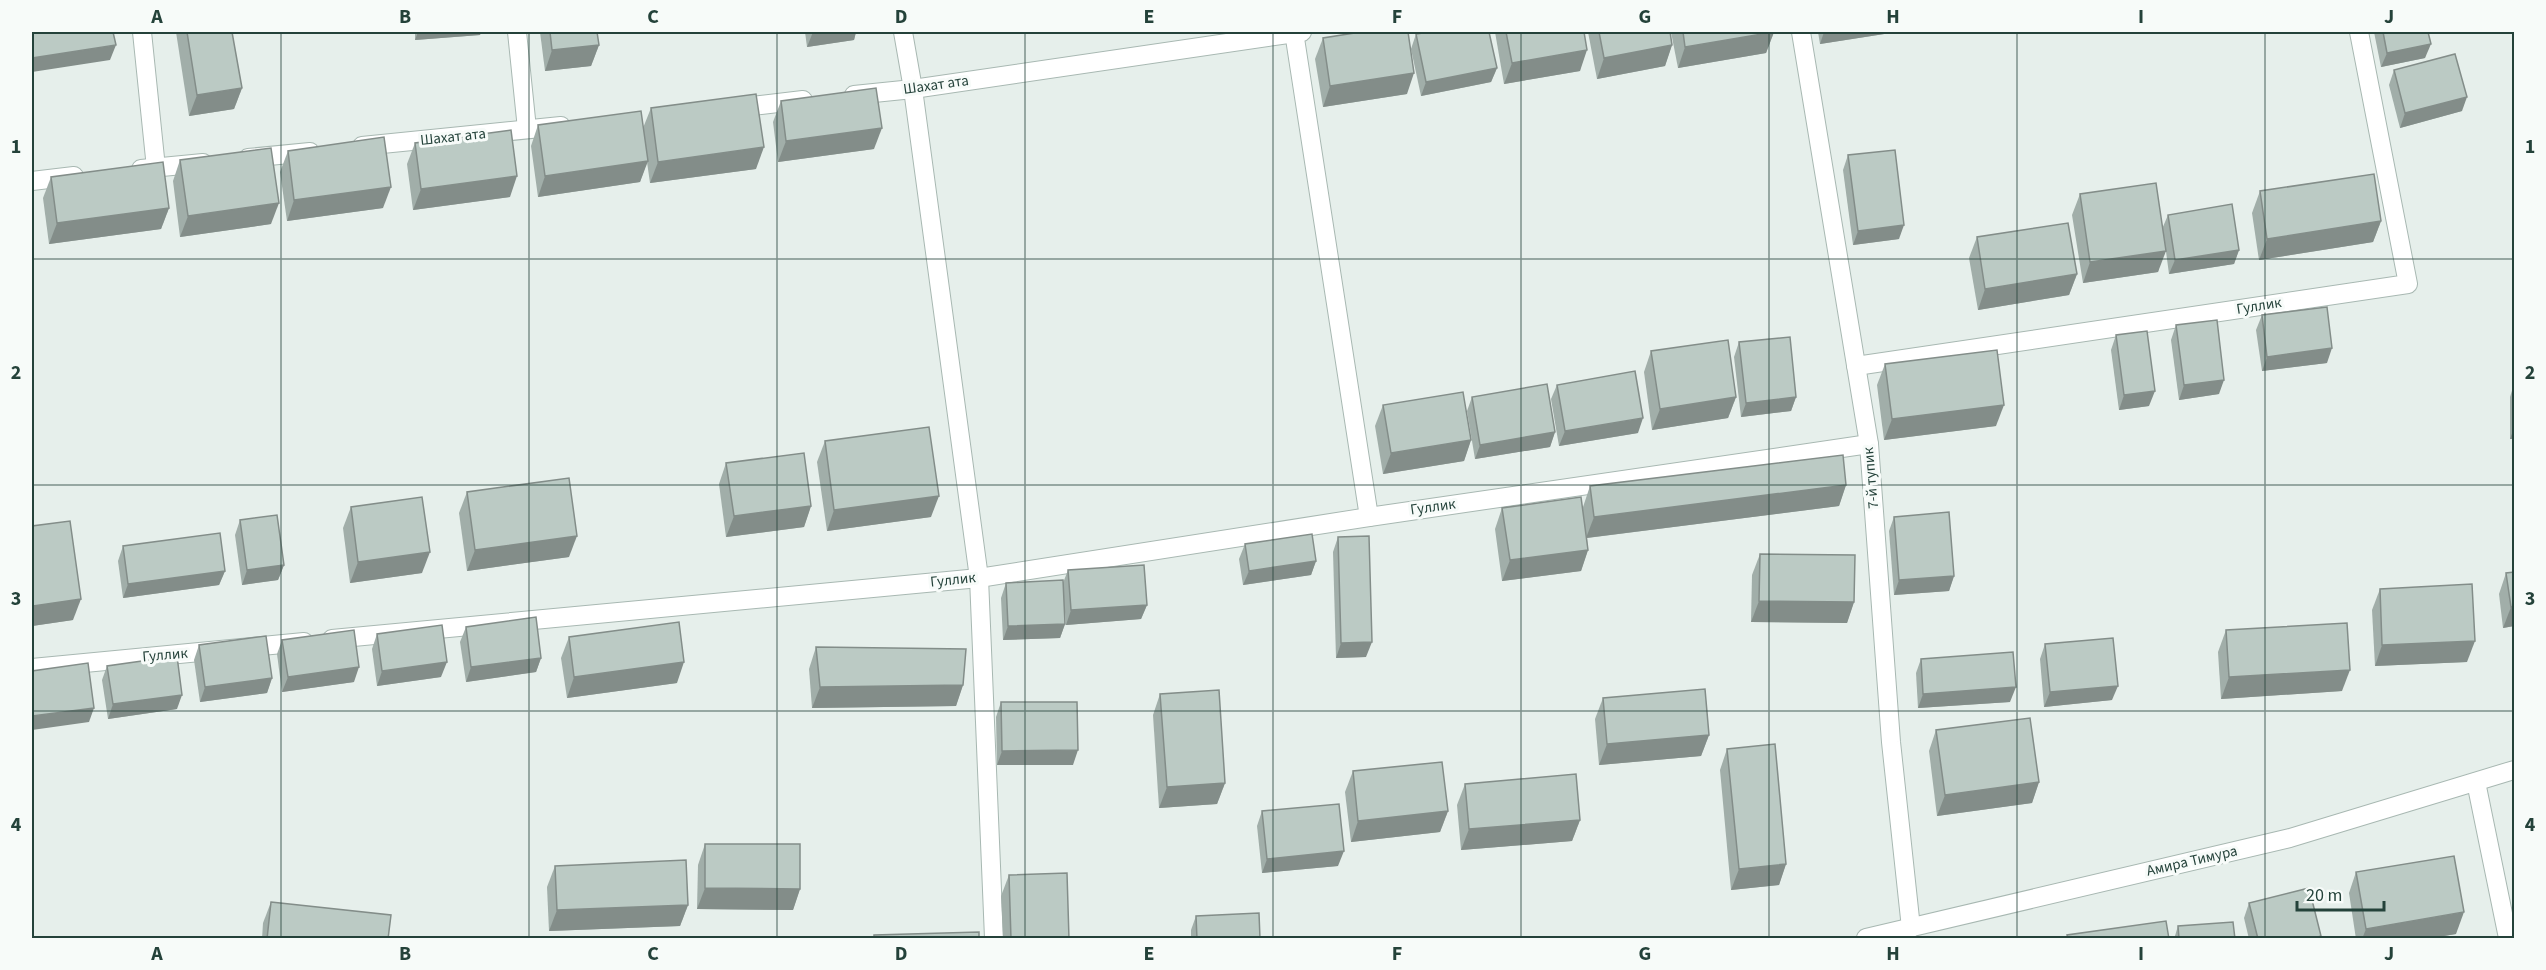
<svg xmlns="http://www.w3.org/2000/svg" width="2546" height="970" font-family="'Source Sans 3',sans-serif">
<rect width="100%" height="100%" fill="#e6efeb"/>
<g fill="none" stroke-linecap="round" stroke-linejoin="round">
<g stroke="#a8b8b2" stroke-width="20">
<g id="minor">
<path d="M142 32 156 168"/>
<path d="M517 32 527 129"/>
<path d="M903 32 913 89 979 578 994 938"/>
<path d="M1294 32 1369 517"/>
<path d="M1801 32 1869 444 1891 742 1911 928"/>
<path d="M854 95 913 89 1302 32"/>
<path d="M735 108 803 100"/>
<path d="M362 146 561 126"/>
<path d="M248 158 310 152"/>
<path d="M141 169 203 163"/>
<path d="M32 181 74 176"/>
<path d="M1856 366 2408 284 2359 32"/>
<path d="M332 639 979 578 1369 517 1869 444"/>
<path d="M32 668 304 642"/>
<path d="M2476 782 2508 938"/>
<path d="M1866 938 2290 838 2514 770"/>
</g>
</g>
<use href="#minor" stroke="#fff" stroke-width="18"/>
</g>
<g fill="#a1aea9">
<path d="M176 32H232L242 88 234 109 189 116Z"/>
<path d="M415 32H481L480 35 415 40Z"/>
<path d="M540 32H597L599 45 591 66 545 71Z"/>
<path d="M805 32H856L854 40 807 47Z"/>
<path d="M1495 32H1584L1580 71 1504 84Z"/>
<path d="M1588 32H1670L1672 45 1665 66 1597 79Z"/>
<path d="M1671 32H1774L1766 53 1678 68Z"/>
<path d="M1818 32H1897L1820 44Z"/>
<path d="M2374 32H2428L2425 58 2381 67Z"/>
<path d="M1416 34 1497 68 1491 82 1421 96 1411 49Z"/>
<path d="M1323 38 1407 94 1323 107 1315 59Z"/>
<path d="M2394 70 2462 111 2400 128 2389 85Z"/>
<path d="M781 101 874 149 778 162 773 122Z"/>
<path d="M651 108 756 169 650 183 647 162 640 182 538 197 531 146 538 125 643 128Z"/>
<path d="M415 143 510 197 413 210 407 164Z"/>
<path d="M288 151 383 208 287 221 280 172Z"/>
<path d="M1848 155 1899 239 1853 245 1843 170Z"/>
<path d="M180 160 271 224 180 237 173 181Z"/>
<path d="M51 177 169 208 161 229 49 244 43 198Z"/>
<path d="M2260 191 2381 221 2373 242 2259 260 2252 213Z"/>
<path d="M2080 194 2162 229 2168 215 2239 250 2234 264 2169 274 2165 244 2158 272 2083 283 2072 215Z"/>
<path d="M1977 237 2077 274 2069 295 1978 310 1969 258Z"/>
<path d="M2262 315 2327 363 2262 371 2256 330Z"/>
<path d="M2176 325 2219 394 2179 400 2171 340Z"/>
<path d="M2116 335 2149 406 2119 410 2111 350Z"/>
<path d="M1739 342 1796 397 1791 411 1741 417 1734 357Z"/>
<path d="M1651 351 1736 397 1728 418 1652 430 1644 372Z"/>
<path d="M1885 364 1996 426 1884 440 1877 385Z"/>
<path d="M2514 384V439H2510V397Z"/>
<path d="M1557 385 1638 433 1559 446 1551 399Z"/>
<path d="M1472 397 1555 432 1550 447 1475 459 1467 411Z"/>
<path d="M1383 405 1471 440 1464 461 1383 474 1375 426Z"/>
<path d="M825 441 931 517 827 531 817 462Z"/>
<path d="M726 463 811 506 804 527 726 537 719 484Z"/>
<path d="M1846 485 1839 506 1587 538 1588 550 1581 571 1502 581 1495 529 1502 508 1583 507 1590 486Z"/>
<path d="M467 492 569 557 467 571 459 513Z"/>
<path d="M351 507 422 573 350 583 343 528Z"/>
<path d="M1894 517 1954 576 1949 591 1894 595 1889 531Z"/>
<path d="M240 520 284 565 278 580 242 585 235 535Z"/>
<path d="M32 526 73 620 32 626Z"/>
<path d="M1338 537 1366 657 1336 658 1333 552Z"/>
<path d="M1245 544 1316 561 1311 575 1243 585 1239 559Z"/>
<path d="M123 546 225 571 219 585 123 598 118 561Z"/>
<path d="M1760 554 1854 602 1847 623 1751 622 1752 575Z"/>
<path d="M1068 570 1147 605 1141 619 1066 625 1065 612V624L1060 638 1003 640 1001 598 1006 583H1063Z"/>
<path d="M2514 572V626L2503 628 2499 594 2506 573Z"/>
<path d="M2380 589 2467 662 2375 666 2372 610Z"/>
<path d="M466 627 541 658 536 672 466 682 460 642Z"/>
<path d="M2226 630 2342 691 2221 699 2218 652Z"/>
<path d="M377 634 441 677 377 686 372 649Z"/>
<path d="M569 637 677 683 567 698 561 658Z"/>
<path d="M282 640 354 682 282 692 277 654Z"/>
<path d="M2045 644 2112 700 2044 707 2040 659Z"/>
<path d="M199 645 272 678 267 693 200 702 194 660Z"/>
<path d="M816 647 963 685 956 706 812 708 809 669Z"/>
<path d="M1921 659 2010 702 1918 708 1916 673Z"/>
<path d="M107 666 177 709 108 719 102 680Z"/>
<path d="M1160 694 1225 783 1217 804 1159 808 1153 715Z"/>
<path d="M1603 698 1709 735 1701 756 1599 765 1595 719Z"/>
<path d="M1001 702 1073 765H997L996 717Z"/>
<path d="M1936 730 2039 782 2032 803 1937 816 1929 751Z"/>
<path d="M1727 749 1786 864 1779 885 1731 890 1720 770Z"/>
<path d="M1353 771 1448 811 1440 832 1351 842 1345 792Z"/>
<path d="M1465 784 1580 820 1572 841 1461 850 1457 805Z"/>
<path d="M1262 811 1338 866 1262 873 1257 826Z"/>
<path d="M705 844 800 889 793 910 697 909 698 865Z"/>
<path d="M555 866 688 905 680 926 549 931 547 887Z"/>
<path d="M2356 872 2456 934 2426 939H2356L2349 893Z"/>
<path d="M1009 875 1069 939H1003L1001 896Z"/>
<path d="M271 902 388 939H262L263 923Z"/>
<path d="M2249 903 2320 939H2249L2244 918Z"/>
<path d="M1196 916 1260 939H1191V930Z"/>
<path d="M2178 926 2235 939H2174Z"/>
</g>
<g fill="#838d89">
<path d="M418 32H481L480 35 415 40Z"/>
<path d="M813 32H856L854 40 807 47Z"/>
<path d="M1774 32 1766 53 1678 68 1685 47Z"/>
<path d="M1824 32H1897L1820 44Z"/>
<path d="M2431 44 2425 58 2381 67 2387 53Z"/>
<path d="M116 45 110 60 32 72V58Z"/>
<path d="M599 45 591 66 545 71 552 50Z"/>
<path d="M1672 45 1665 66 1597 79 1604 58Z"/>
<path d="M1587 50 1580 71 1504 84 1512 63Z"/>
<path d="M1497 68 1491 82 1421 96 1426 82Z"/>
<path d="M1414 73 1407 94 1323 107 1330 86Z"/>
<path d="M242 88 234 109 189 116 197 95Z"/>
<path d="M2467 97 2462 111 2400 128 2405 113Z"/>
<path d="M882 128 874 149 778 162 786 141Z"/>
<path d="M764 147 756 169 650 183 658 162Z"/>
<path d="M648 161 640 182 538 197 545 176Z"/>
<path d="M517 176 510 197 413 210 421 189Z"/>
<path d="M391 187 383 208 287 221 294 200Z"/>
<path d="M279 203 271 224 180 237 188 216Z"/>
<path d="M169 208 161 229 49 244 57 223Z"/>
<path d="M2381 221 2373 242 2259 260 2267 239Z"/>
<path d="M1904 225 1899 239 1853 245 1858 231Z"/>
<path d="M2239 250 2234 264 2169 274 2175 260Z"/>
<path d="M2166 251 2158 272 2083 283 2090 262Z"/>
<path d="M2077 274 2069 295 1978 310 1985 289Z"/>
<path d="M2332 348 2327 363 2262 371 2267 357Z"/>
<path d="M2224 380 2219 394 2179 400 2184 385Z"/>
<path d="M2155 391 2149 406 2119 410 2124 395Z"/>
<path d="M1736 397 1728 418 1652 430 1660 409Z"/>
<path d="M1796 397 1791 411 1741 417 1746 403Z"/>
<path d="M2004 405 1996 426 1884 440 1892 419Z"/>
<path d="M1643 418 1638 433 1559 446 1565 431Z"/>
<path d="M2514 428V439H2510Z"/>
<path d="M1555 432 1550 447 1475 459 1480 445Z"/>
<path d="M1471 440 1464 461 1383 474 1391 453Z"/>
<path d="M1846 485 1839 506 1586 538 1594 517Z"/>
<path d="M939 496 931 517 827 531 834 510Z"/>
<path d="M811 506 804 527 726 537 734 516Z"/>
<path d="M577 536 569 557 467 571 475 550Z"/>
<path d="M1588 550 1581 571 1502 581 1510 560Z"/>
<path d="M430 552 422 573 350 583 358 562Z"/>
<path d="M1316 561 1311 575 1243 585 1249 571Z"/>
<path d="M284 565 278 580 242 585 247 570Z"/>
<path d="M225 571 219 585 123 598 128 584Z"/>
<path d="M1954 576 1949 591 1894 595 1899 580Z"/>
<path d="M81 599 73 620 32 626V611L33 606Z"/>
<path d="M1759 601 1854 602 1847 623 1751 622Z"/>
<path d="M1147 605 1141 619 1066 625 1071 610Z"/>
<path d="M2514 606V626L2503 628 2511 607Z"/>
<path d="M1065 624 1060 638 1003 640 1008 626Z"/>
<path d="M2475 641 2467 662 2375 666 2382 645Z"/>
<path d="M1372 642 1366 657 1336 658 1341 643Z"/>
<path d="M541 658 536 672 466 682 471 667Z"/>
<path d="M447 662 441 677 377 686 382 671Z"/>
<path d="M684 662 677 683 567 698 574 677Z"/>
<path d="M359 667 354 682 282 692 288 677Z"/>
<path d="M2350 670 2342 691 2221 699 2229 677Z"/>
<path d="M272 678 267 693 200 702 205 687Z"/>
<path d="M963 685 956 706 812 708 820 687Z"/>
<path d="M2118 686 2112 700 2044 707 2050 692Z"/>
<path d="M2016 687 2010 702 1918 708 1923 694Z"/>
<path d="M182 695 177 709 108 719 113 704Z"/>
<path d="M94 708 89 722 32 730V716Z"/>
<path d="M1709 735 1701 756 1599 765 1607 744Z"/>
<path d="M1078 750 1073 765H997L1002 751Z"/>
<path d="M2039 782 2032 803 1937 816 1945 795Z"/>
<path d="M1225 783 1217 804 1159 808 1167 787Z"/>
<path d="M1448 811 1440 832 1351 842 1358 821Z"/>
<path d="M1580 820 1572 841 1461 850 1469 829Z"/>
<path d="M1344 851 1338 866 1262 873 1267 859Z"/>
<path d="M1786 864 1779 885 1731 890 1739 869Z"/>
<path d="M705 888 800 889 793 910 697 909Z"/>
<path d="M688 905 680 926 549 931 557 910Z"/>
<path d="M2464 912 2456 934 2426 939H2362L2366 929Z"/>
</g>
<g fill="#bbcac4" stroke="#838d89" stroke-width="1.5">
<path d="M32 32H113L116 45 32 58Z"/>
<path d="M187 32H232L242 88 197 95Z"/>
<path d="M550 32H597L599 45 552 50Z"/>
<path d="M1361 32H1408L1414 73 1330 86 1323 38Z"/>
<path d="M1430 32H1489L1497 68 1426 82 1416 34Z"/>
<path d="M1506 32H1584L1587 50 1512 63Z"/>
<path d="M1599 32H1670L1672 45 1604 58Z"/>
<path d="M1683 32H1774L1685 47Z"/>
<path d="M2383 32H2428L2431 44 2387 53Z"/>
<path d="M2455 54 2467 97 2405 113 2394 70Z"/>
<path d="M876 88 882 128 786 141 781 101Z"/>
<path d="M756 94 764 147 658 162 651 108Z"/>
<path d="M641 111 648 161 545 176 538 125Z"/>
<path d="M511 130 517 176 421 189 415 143Z"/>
<path d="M384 137 391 187 294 200 288 151Z"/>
<path d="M271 148 279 203 188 216 180 160Z"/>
<path d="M1895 150 1904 225 1858 231 1848 155Z"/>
<path d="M163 162 169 208 57 223 51 177Z"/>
<path d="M2374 174 2381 221 2267 239 2260 191Z"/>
<path d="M2156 183 2166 251 2090 262 2080 194Z"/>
<path d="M2232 204 2239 250 2175 260 2168 215Z"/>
<path d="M2068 223 2077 274 1985 289 1977 237Z"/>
<path d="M2327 307 2332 348 2267 357 2262 315Z"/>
<path d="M2217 320 2224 380 2184 385 2176 325Z"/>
<path d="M2147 331 2155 391 2124 395 2116 335Z"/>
<path d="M1790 337 1796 397 1746 403 1739 342Z"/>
<path d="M1728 340 1736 397 1660 409 1651 351Z"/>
<path d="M1997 350 2004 405 1892 419 1885 364Z"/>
<path d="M1635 371 1643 418 1565 431 1557 385Z"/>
<path d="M1547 384 1555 432 1480 445 1472 397Z"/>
<path d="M1463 392 1471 440 1391 453 1383 405Z"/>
<path d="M929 427 939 496 834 510 825 441Z"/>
<path d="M804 453 811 506 734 516 726 463Z"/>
<path d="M1843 455 1846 485 1594 517 1590 486Z"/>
<path d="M569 478 577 536 475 550 467 492Z"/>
<path d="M422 497 430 552 358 562 351 507Z"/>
<path d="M1581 497 1588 550 1510 560 1502 508Z"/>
<path d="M1949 512 1954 576 1899 580 1894 517Z"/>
<path d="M277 515 284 565 247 570 240 520Z"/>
<path d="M70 521 81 599 33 606 32 592V526Z"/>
<path d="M220 533 225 571 128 584 123 546Z"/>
<path d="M1312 534 1316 561 1249 571 1245 544Z"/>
<path d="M1369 536 1372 642 1341 643 1338 537Z"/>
<path d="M1760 554 1855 555 1854 602 1759 601Z"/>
<path d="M1144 565 1147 605 1071 610 1068 570Z"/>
<path d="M2514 572V606L2511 607 2506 573Z"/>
<path d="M1063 580 1065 624 1008 626 1006 583Z"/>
<path d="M2472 584 2475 641 2382 645 2380 589Z"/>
<path d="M536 617 541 658 471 667 466 627Z"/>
<path d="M679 622 684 662 574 677 569 637Z"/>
<path d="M2347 623 2350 670 2229 677 2226 630Z"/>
<path d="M442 625 447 662 382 671 377 634Z"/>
<path d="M354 630 359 667 288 677 282 640Z"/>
<path d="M266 636 272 678 205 687 199 645Z"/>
<path d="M2113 638 2118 686 2050 692 2045 644Z"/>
<path d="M816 647 966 649 963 685 820 687Z"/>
<path d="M2013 652 2016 687 1923 694 1921 659Z"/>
<path d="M177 656 182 695 113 704 107 666Z"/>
<path d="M88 663 94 708 32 716V671Z"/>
<path d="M1705 689 1709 735 1607 744 1603 698Z"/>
<path d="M1219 690 1225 783 1167 787 1160 694Z"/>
<path d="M1001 702H1077L1078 750 1002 751Z"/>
<path d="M2030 718 2039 782 1945 795 1936 730Z"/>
<path d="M1775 744 1786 864 1739 869 1727 749Z"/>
<path d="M1442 762 1448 811 1358 821 1353 771Z"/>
<path d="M1576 774 1580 820 1469 829 1465 784Z"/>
<path d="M1339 804 1344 851 1267 859 1262 811Z"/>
<path d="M705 844H800V889L705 888Z"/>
<path d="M2454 856 2464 912 2366 929 2356 872Z"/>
<path d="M686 860 688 905 557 910 555 866Z"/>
<path d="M1067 873 1069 939H1011L1009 875Z"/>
<path d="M2309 888 2321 936 2312 939H2258L2249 903Z"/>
<path d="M271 902 391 915 388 939H267Z"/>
<path d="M1259 913 1260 939H1197L1196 916Z"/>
<path d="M2166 921 2169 939H2068L2067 935Z"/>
<path d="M2233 922 2235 939H2179L2178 926Z"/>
<path d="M979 932V939H874V935Z"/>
</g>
<path fill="none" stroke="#24423a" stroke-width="1.5" stroke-opacity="0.55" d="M281 32V938M529 32V938M777 32V938M1025 32V938M1273 32V938M1521 32V938M1769 32V938M2017 32V938M2265 32V938M32 259H2514M32 485H2514M32 711H2514"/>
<g text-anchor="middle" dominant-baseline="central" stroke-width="6" stroke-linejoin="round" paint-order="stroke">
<g font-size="15" fill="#24423a" stroke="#f7fbf9">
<text transform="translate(936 85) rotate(-8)">Шахат ата</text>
<text transform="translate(453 137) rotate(-6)">Шахат ата</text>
<text transform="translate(2259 306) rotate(-9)">Гуллик</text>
<text transform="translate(1871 478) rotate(-95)">7-й тупик</text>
<text transform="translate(1433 507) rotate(-8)">Гуллик</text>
<text transform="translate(953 580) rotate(-6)">Гуллик</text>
<text transform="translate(165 655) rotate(-5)">Гуллик</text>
<text transform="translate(2192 861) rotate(-13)">Амира Тимура</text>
</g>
</g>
<rect width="2546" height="970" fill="none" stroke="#f7fbf9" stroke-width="66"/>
<path d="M2297 901v9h87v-9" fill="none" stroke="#24423a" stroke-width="3"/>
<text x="2306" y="901" font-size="18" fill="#24423a" stroke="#f7fbf9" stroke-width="4.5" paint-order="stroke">20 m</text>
<rect x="33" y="33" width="2480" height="904" fill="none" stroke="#24423a" stroke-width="2"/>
<g font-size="20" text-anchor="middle" font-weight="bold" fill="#24423a">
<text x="157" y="23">A</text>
<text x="405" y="23">B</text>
<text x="653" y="23">C</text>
<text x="901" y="23">D</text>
<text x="1149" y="23">E</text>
<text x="1397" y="23">F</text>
<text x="1645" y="23">G</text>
<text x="1893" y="23">H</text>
<text x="2141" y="23">I</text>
<text x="2389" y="23">J</text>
<text x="16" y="153">1</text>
<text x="2530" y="153">1</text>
<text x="16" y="379">2</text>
<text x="2530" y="379">2</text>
<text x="16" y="605">3</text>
<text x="2530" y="605">3</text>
<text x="16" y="831">4</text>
<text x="2530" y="831">4</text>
<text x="157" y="960">A</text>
<text x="405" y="960">B</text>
<text x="653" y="960">C</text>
<text x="901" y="960">D</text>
<text x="1149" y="960">E</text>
<text x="1397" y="960">F</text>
<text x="1645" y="960">G</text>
<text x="1893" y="960">H</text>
<text x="2141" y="960">I</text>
<text x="2389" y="960">J</text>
</g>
</svg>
